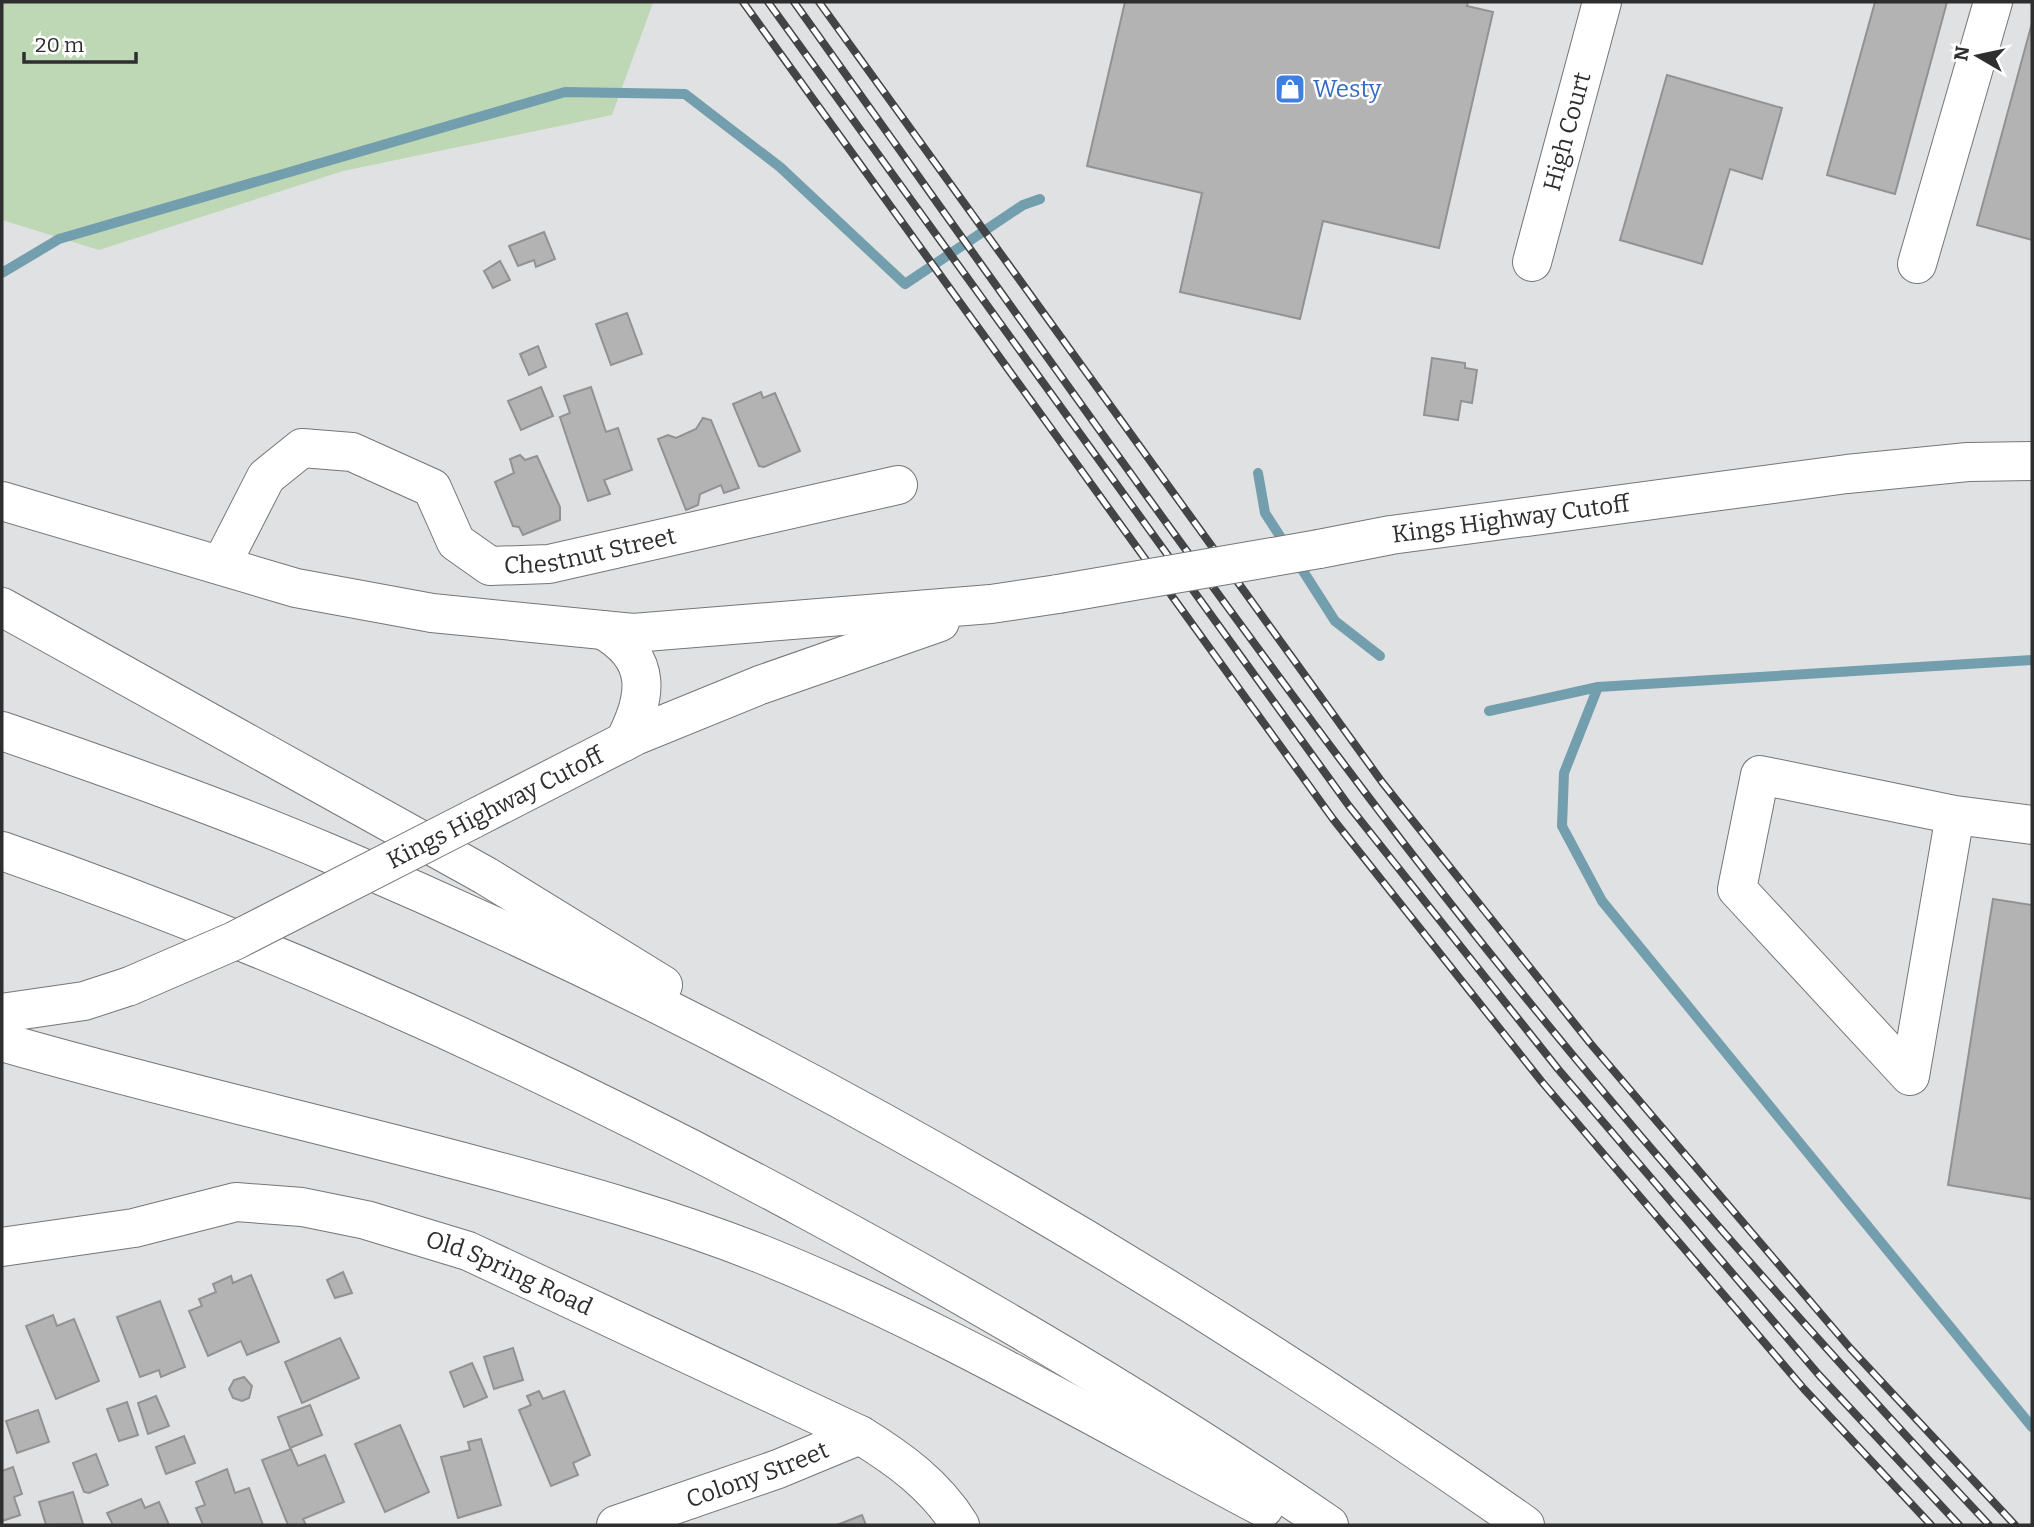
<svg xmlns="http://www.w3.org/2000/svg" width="2034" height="1527" font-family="Bitter,serif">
<rect width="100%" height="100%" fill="#e0e1e2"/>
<path fill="#bed7b5" d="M2 2H653V3L612 115 343 171 99 250 2 220Z"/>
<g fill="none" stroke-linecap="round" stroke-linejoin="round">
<g stroke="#739ead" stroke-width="10">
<path d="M2 273 59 239 565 92 685 94 780 167 905 284 1023 205 1040 199"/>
<path d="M1258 473 1265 513 1287 547"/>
<path d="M1296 560 1335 621 1380 656"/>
<path d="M1598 687 1564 773 1562 826 1602 901 2032 1427"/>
<path d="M1489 711 1598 687 2032 660"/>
</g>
</g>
<g fill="#b4b3b4" stroke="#939293" stroke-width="2">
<path d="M1125 2H1468L1467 6 1493 12 1439 248 1323 221 1300 319 1180 292 1202 193 1087 166Z"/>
<path d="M1875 2H1947L1895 194 1827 175Z"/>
<path d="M2032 23V240L1977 225Z"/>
<path d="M1667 75 1782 108 1762 179 1730 169 1702 264 1620 240Z"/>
<path d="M544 232 555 259 536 267 534 260 518 266 509 246Z"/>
<path d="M500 261 510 280 493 288 484 271Z"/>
<path d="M627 313 642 354 611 365 596 324Z"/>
<path d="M538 346 546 367 529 375 520 354Z"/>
<path d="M1432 358 1465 363V368L1477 370 1472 403 1461 401 1458 420 1424 415Z"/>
<path d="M541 387 553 416 521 430 508 401Z"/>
<path d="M591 387 606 432 618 428 632 470 604 480 610 494 588 501 560 417 570 413 564 396Z"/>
<path d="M761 392 763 398 775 393 800 451 764 467 759 466 733 404Z"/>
<path d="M703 418 711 420 739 488 724 493 721 485 700 494 698 505 686 510 658 439 668 435 676 438 696 429Z"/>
<path d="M520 455 525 460 537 456 560 507V520L523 535 519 527 513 526 495 482 514 473 510 459Z"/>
<path d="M1993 899 2032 905V1199L1948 1185Z"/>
<path d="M343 1272 352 1293 335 1298 327 1280Z"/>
<path d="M251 1275 279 1342 247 1355 241 1341 208 1356 189 1311 202 1306 199 1299 216 1292 213 1284 231 1276 233 1283Z"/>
<path d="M160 1301 185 1367 161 1377 159 1370 140 1377 117 1317Z"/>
<path d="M53 1315 57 1326 74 1319 99 1381 56 1399 26 1326Z"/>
<path d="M340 1338 359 1378 302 1403 285 1362Z"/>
<path d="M513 1348 523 1380 494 1389 484 1357Z"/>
<path d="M472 1363 487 1397 464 1407 450 1372Z"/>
<path d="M244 1377 252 1386 249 1398 242 1401 233 1398 229 1389 234 1380Z"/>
<path d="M539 1391 543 1399 564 1391 590 1455 573 1463 578 1475 551 1486 519 1410 531 1405 527 1396Z"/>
<path d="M156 1396 169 1426 148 1434 138 1403Z"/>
<path d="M127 1402 138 1435 119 1441 107 1409Z"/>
<path d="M310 1405 322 1435 290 1448 278 1417Z"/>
<path d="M38 1410 49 1442 17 1453 6 1421Z"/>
<path d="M400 1425 429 1492 385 1512 355 1444Z"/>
<path d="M184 1436 195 1463 166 1474 156 1447Z"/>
<path d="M481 1439 501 1505 458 1518 441 1457 470 1450 468 1442Z"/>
<path d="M291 1449 298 1466 325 1455 344 1502 303 1519 306 1525H288L262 1460Z"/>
<path d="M96 1454 108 1485 89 1493 84 1492 73 1463Z"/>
<path d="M13 1467 22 1494 14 1497 20 1515 2 1521V1471Z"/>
<path d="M227 1469 235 1493 249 1488 263 1525H203L196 1508 205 1505 196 1482Z"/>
<path d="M73 1492 83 1524 46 1525 39 1502Z"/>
<path d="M141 1499 145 1508 159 1502 169 1525H113L107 1513Z"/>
<path d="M862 1515 866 1525H837Z"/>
</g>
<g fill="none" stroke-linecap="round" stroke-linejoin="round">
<g stroke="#757677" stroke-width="40">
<g id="minor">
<path id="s1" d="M1532 262 1602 2"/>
<path d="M1917 264 1993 2"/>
<path id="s2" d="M221 565 266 477 302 448 352 452 432 488 456 542 490 566 549 564 898 485"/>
<path d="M1955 815 1910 1076 1737 889 1760 775 1955 815 2032 825"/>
<path id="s3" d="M2 1247 134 1228 236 1202 302 1207 366 1220 468 1251 860 1435C899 1459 935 1485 960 1525"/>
<path id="s4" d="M616 1525 778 1469 860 1435"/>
</g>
</g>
<g stroke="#757677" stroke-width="40">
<g id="major">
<path d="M2 501 296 588 432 613 633 633 991 604 1058 594"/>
<path id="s5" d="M1319 549 1391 535 1847 474 1968 462 2032 461"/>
<path d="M603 630C654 659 647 698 624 742"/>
<path d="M471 820 635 736 760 685 940 622"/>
<path d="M2 1013 84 1001 130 986"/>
</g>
</g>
<g stroke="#757677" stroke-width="40">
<g id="highway">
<path d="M2 607 486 876 663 985"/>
<path d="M2 731C111 769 220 807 326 852 750 1030 1149 1261 1525 1525"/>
<path d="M2 851C280 948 550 1071 809 1211 987 1307 1162 1410 1329 1525"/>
<path d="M2 1042C161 1088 322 1124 482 1167 576 1192 670 1218 761 1254 935 1324 1099 1421 1264 1508"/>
</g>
</g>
<use href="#minor" stroke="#fff" stroke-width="38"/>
<use href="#major" stroke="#fff" stroke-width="38"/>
<use href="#highway" stroke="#fff" stroke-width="38"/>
<g stroke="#434445" stroke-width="8">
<g id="rail">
<path d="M743 2 1333 819 1542 1082 1804 1389 1931 1525"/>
<path d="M768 2 1349 806 1558 1069 1819 1375 1959 1525"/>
<path d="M794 2C983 266 1169 532 1364 791 1557 1048 1770 1291 1989 1525"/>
<path d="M819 2 1382 782 1590 1043 1850 1348 2015 1525"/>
</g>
</g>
<use href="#rail" stroke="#fff" stroke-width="5" stroke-dasharray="16" stroke-linecap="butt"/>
<g stroke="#757677" stroke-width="40" stroke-linecap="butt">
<g id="major-bridge">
<path d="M1058 594 1319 549"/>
<path d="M130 986 234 941 471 820"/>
</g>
</g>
<use href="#major-bridge" stroke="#fff" stroke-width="38"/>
</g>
<defs>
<g id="shop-square" transform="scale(1.575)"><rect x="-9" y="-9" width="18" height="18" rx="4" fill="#3f7fe0" stroke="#fff"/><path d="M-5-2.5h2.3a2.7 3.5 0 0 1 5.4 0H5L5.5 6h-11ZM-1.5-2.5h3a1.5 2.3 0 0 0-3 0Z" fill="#fff"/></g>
</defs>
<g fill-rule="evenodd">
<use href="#shop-square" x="1290" y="89"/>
</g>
<g text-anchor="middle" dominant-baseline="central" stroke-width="5" stroke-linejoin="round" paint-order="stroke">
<g font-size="24" fill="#366cbe" stroke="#fff" text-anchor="start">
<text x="1313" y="89">Westy</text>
</g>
<g font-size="24" fill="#2e2e2f" stroke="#fff">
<text stroke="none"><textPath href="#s1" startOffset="135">High Court</textPath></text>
<text stroke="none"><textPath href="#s5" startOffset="194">Kings Highway Cutoff</textPath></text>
<text stroke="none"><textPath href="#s2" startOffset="485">Chestnut Street</textPath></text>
<text transform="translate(495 808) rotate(-27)">Kings Highway Cutoff</text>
<text stroke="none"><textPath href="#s3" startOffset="523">Old Spring Road</textPath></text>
<text stroke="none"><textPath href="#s4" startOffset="150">Colony Street</textPath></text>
</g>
</g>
<rect width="2034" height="1527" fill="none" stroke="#2e2e2f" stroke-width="7"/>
<g transform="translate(1978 56) rotate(279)" stroke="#ffffff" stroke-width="5" paint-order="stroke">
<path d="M0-5L12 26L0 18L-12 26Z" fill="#2e2e2f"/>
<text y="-10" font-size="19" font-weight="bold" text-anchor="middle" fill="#2e2e2f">N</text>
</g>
<path d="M24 52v10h112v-10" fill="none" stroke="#2e2e2f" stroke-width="3.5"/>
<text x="35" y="52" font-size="21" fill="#2e2e2f" stroke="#ffffff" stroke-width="5" paint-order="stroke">20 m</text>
</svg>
